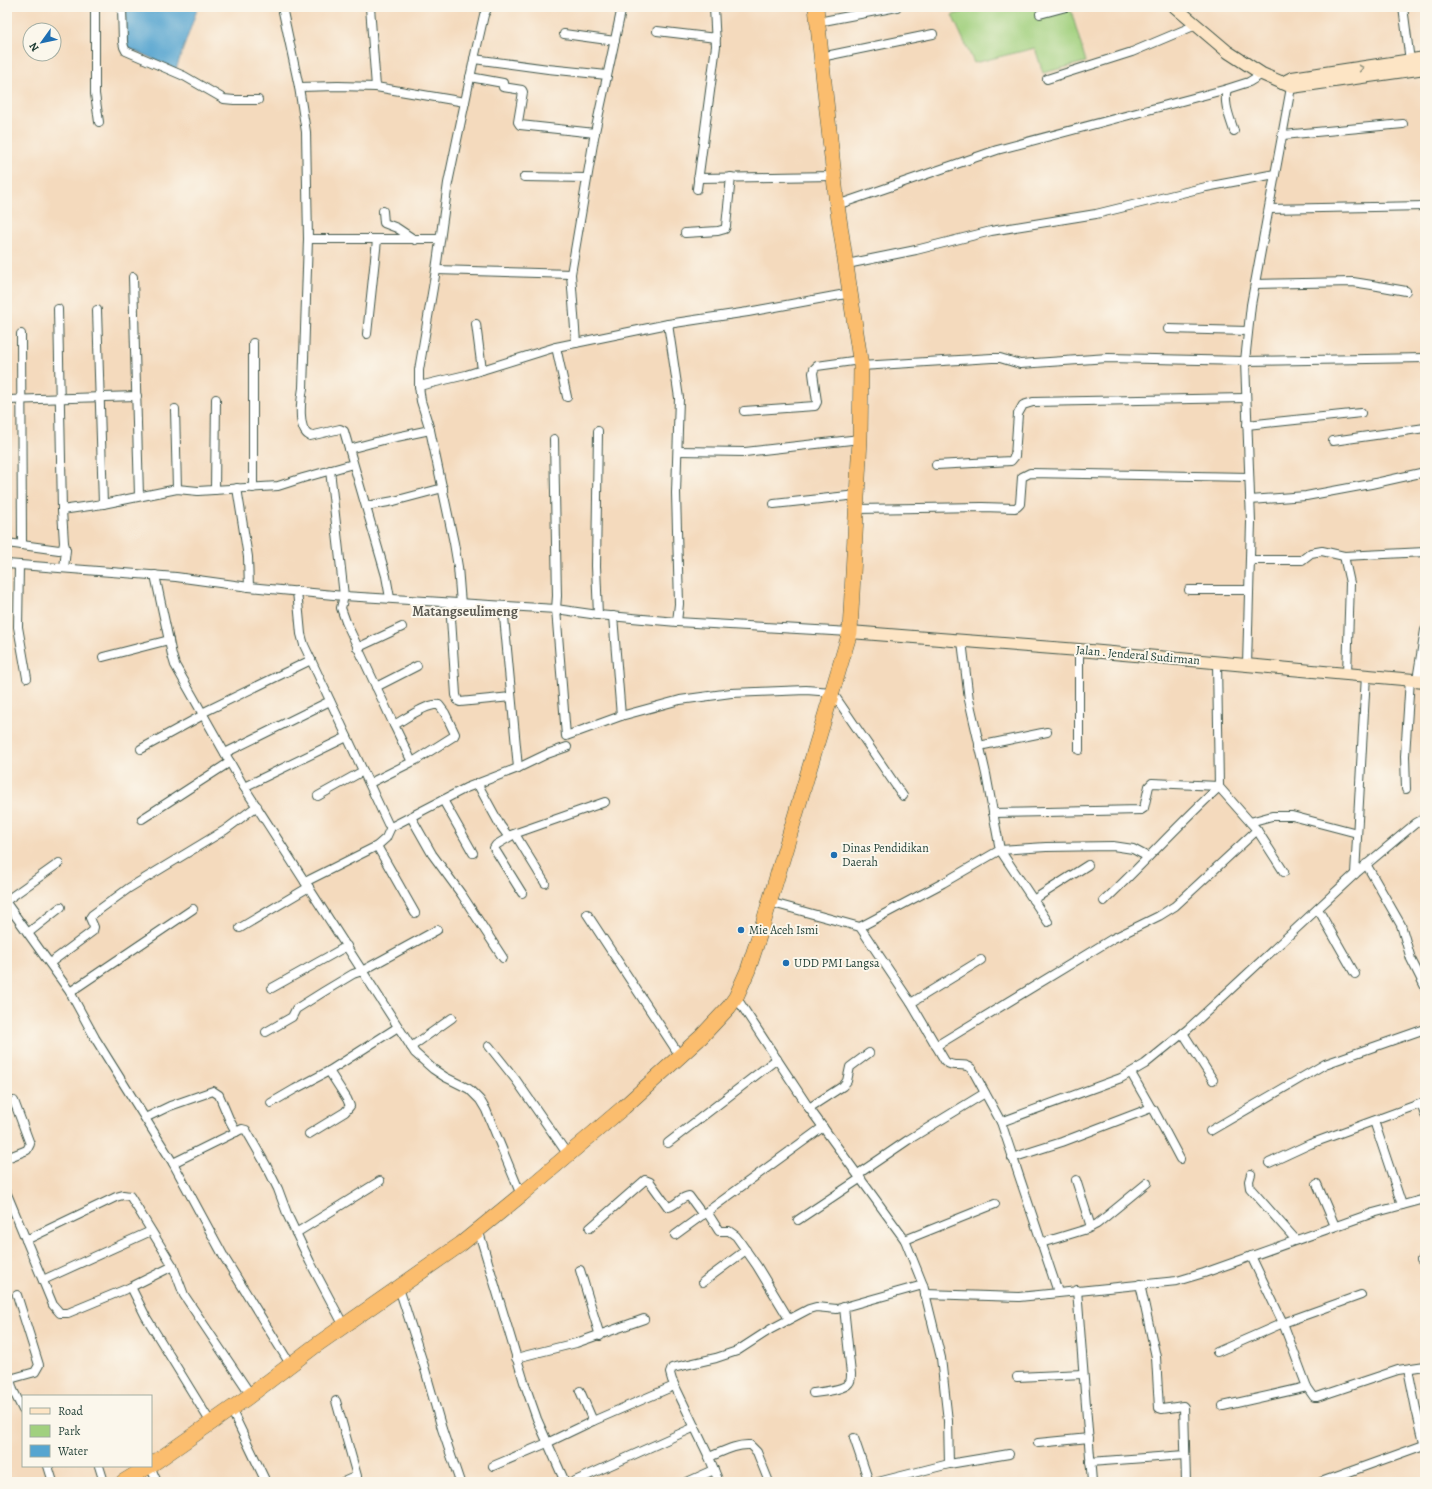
<svg xmlns="http://www.w3.org/2000/svg" width="1432" height="1489" font-family="Alegreya,serif">
<rect width="100%" height="100%" fill="#fbf7ec"/>
<filter id="ink" filterUnits="userSpaceOnUse"><feTurbulence type="fractalNoise" baseFrequency=".025" numOctaves="2"/><feDisplacementMap in="SourceGraphic" scale="8" xChannelSelector="R" yChannelSelector="G"/><feConvolveMatrix kernelMatrix="1 2 1 2 8 2 1 2 1" color-interpolation-filters="sRGB"/></filter>
<filter id="wash" filterUnits="userSpaceOnUse"><feTurbulence type="fractalNoise" baseFrequency=".012" numOctaves="4" result="noise"/><feDisplacementMap in="SourceGraphic" scale="16" xChannelSelector="R" yChannelSelector="G"/><feGaussianBlur stdDeviation="0.9" result="paint"/><feColorMatrix in="noise" values="0 0 0 0 0 0 0 0 0 0 0 0 0 0 0 0 0 1.4 0 .05"/><feComposite in="paint" operator="in"/></filter>
<g filter="url(#wash)">
<rect width="100%" height="100%" fill="#f4dabd"/>
<path fill="#a1d07e" stroke="#608659" d="M981 7H1070L1086 62 1043 73 1035 48 974 63 952 15Z"/>
<path fill="#56a5d0" stroke="#3a7182" d="M125 7H198L176 69 126 47Z"/>
</g>
<g filter="url(#ink)">
<g fill="none" stroke-linecap="round" stroke-linejoin="round">
<g stroke="#3f5549" stroke-width="10">
<g id="street">
<path d="M95 7V94L99 122"/>
<path d="M122 7 123 42 124 47 126 51 184 76 224 99 234 100H258"/>
<path d="M282 7 299 87 306 132 308 239 303 388C301 400 297 430 310 436L340 429 344 431 386 576 390 598"/>
<path d="M370 7 376 87"/>
<path d="M1403 7 1410 61"/>
<path d="M1040 14 1066 7"/>
<path d="M818 22 897 7"/>
<path d="M657 31 716 38"/>
<path d="M564 34 615 41"/>
<path d="M821 57 933 34"/>
<path d="M474 59 548 69 607 75"/>
<path d="M470 77 503 83V87L522 90 523 92 518 122 520 125 595 133"/>
<path d="M1047 79 1132 52 1196 25"/>
<path d="M299 87 338 86 376 87 465 102"/>
<path d="M1227 89C1223 103 1230 118 1234 131"/>
<path d="M1283 135 1403 124"/>
<path d="M524 177 587 178"/>
<path d="M698 178 834 176"/>
<path d="M697 189 716 46 714 7"/>
<path d="M837 205 997 150 1227 89 1249 82 1262 74"/>
<path d="M1269 209 1425 206"/>
<path d="M383 211 384 223 397 228 415 240"/>
<path d="M685 233 718 231 725 229 726 226 731 177"/>
<path d="M308 239H440"/>
<path d="M847 264 916 250 991 231 1096 214 1206 187 1275 174"/>
<path d="M436 270 571 274"/>
<path d="M133 277 139 496"/>
<path d="M1255 284 1353 282 1372 285 1406 291"/>
<path d="M58 309 62 510"/>
<path d="M97 310 103 504"/>
<path d="M476 324 482 370"/>
<path d="M668 324 679 398 676 493 679 604 677 622"/>
<path d="M1168 329 1248 331"/>
<path d="M21 334 22 545"/>
<path d="M367 334 377 240"/>
<path d="M253 343V488"/>
<path d="M576 343 571 274 595 132 622 7"/>
<path d="M556 347 567 397"/>
<path d="M861 366 992 358H1000L1020 364 1108 358 1245 361 1425 358"/>
<path d="M419 386 466 375 556 347 668 324 748 312 851 293"/>
<path d="M7 400 137 396"/>
<path d="M175 409 177 489"/>
<path d="M744 411 815 406 817 402 813 373 814 369 817 366 860 360"/>
<path d="M1247 425 1361 413"/>
<path d="M598 431 596 566 598 615"/>
<path d="M554 439 557 596 556 609 566 736 621 716 680 700 731 693 806 690 832 692 903 796"/>
<path d="M1333 441 1425 428"/>
<path d="M349 449 387 439 430 430"/>
<path d="M678 451 745 452 860 439"/>
<path d="M936 465 1011 461 1015 456 1018 414 1023 405 1033 402 1245 398"/>
<path d="M330 470 344 596 341 608 346 622 394 725"/>
<path d="M237 488 248 557 249 587"/>
<path d="M215 490 216 399"/>
<path d="M1250 500 1306 496 1371 484 1425 472"/>
<path d="M774 504 857 495"/>
<path d="M366 506 394 501 443 488"/>
<path d="M857 509 982 507 1015 508 1017 507 1020 504 1022 477 1030 473 1249 477"/>
<path d="M7 543 59 550 63 549 64 543 62 510 103 504 177 489 198 491 278 486 303 478 353 464"/>
<path d="M1344 556 1350 583 1347 674"/>
<path d="M1250 560H1302L1311 553 1322 551 1344 556 1425 552"/>
<path d="M7 564 176 577 249 587 344 596 556 609 598 615 677 622 850 632"/>
<path d="M19 565 18 627 27 678"/>
<path d="M64 568 66 550 64 543"/>
<path d="M155 575 172 655 175 665 244 787 415 1053 433 1069 445 1077 469 1089 480 1100 486 1110 521 1195"/>
<path d="M1189 590H1249"/>
<path d="M297 591 301 634 304 645 388 824 391 827"/>
<path d="M450 603 456 695 458 701 460 702 511 697"/>
<path d="M461 604 458 567 454 543 430 430 421 401 419 386V370L436 270 448 183 474 59 484 15 488 7"/>
<path d="M503 606 518 768"/>
<path d="M613 616 621 716"/>
<path d="M962 641 969 700 986 774 1000 850 1048 922"/>
<path d="M357 648 402 627"/>
<path d="M1079 650V750"/>
<path d="M103 657 169 640"/>
<path d="M1217 662 1219 787 1257 830 1284 872"/>
<path d="M1247 665 1251 522 1245 361 1251 305 1292 82"/>
<path d="M1417 680 1425 630"/>
<path d="M376 687 417 666"/>
<path d="M202 713 311 660"/>
<path d="M979 746 1047 732"/>
<path d="M141 749 203 715"/>
<path d="M225 753 330 701"/>
<path d="M370 783 416 760 454 736 455 734 445 713 439 705C427 703 405 719 394 725L412 762"/>
<path d="M477 783 500 825 508 836 605 802"/>
<path d="M244 787 347 737"/>
<path d="M1406 789 1405 756 1410 679"/>
<path d="M318 796 363 771"/>
<path d="M443 800 473 853"/>
<path d="M993 813 1141 810 1144 808 1149 786 1152 783 1219 786"/>
<path d="M411 817 432 854 462 895 503 958"/>
<path d="M142 819 230 762"/>
<path d="M1250 822 1272 816H1292L1357 833"/>
<path d="M515 834 545 883"/>
<path d="M511 836 496 845 494 848 522 893"/>
<path d="M377 846 415 913"/>
<path d="M1366 864 1401 925 1411 959 1425 987"/>
<path d="M1355 874 1366 675"/>
<path d="M305 882 377 846 386 838 391 827 466 788 518 768 547 754 567 747"/>
<path d="M7 900 59 863"/>
<path d="M1033 900 1088 865"/>
<path d="M1104 901C1143 864 1179 824 1219 787"/>
<path d="M769 902 860 927 911 1003 945 1061C953 1069 964 1061 972 1069L1001 1122 1058 1292"/>
<path d="M7 904 70 992 95 1038 173 1163 224 1257 290 1364"/>
<path d="M1318 909 1355 974"/>
<path d="M587 914 680 1056"/>
<path d="M860 927 943 883 1000 850 1046 847 1113 846 1133 849 1148 857"/>
<path d="M240 928 309 887"/>
<path d="M28 933 61 907"/>
<path d="M50 963 93 931 94 927 90 918 92 915 129 888 225 830 257 806"/>
<path d="M272 988 347 946"/>
<path d="M70 992 193 909"/>
<path d="M736 997 809 1108 905 1240 923 1285 941 1358 948 1421 949 1464"/>
<path d="M911 1003 981 960"/>
<path d="M266 1032 292 1017 296 1009 323 992 353 974 362 971 437 930"/>
<path d="M1183 1033 1213 1080"/>
<path d="M489 1046 516 1080 568 1155"/>
<path d="M936 1046 1112 939 1159 916 1175 906 1257 830"/>
<path d="M411 1047 452 1018"/>
<path d="M1131 1073 1151 1108"/>
<path d="M271 1103 295 1089 329 1071 398 1027"/>
<path d="M1421 1104 1425 1115"/>
<path d="M809 1108 843 1086 847 1081 850 1067 869 1053"/>
<path d="M145 1118 170 1106 213 1091 219 1095 230 1121 236 1132"/>
<path d="M1374 1121 1402 1205"/>
<path d="M1001 1122 1121 1078 1145 1064 1188 1029 1355 874 1416 823 1425 818"/>
<path d="M1210 1131 1325 1064 1425 1029"/>
<path d="M309 1134 345 1112 350 1106 347 1099 329 1071"/>
<path d="M668 1143 777 1059"/>
<path d="M7 1158 27 1150 30 1144 14 1101"/>
<path d="M1012 1158 1062 1142 1151 1108 1154 1110 1180 1159"/>
<path d="M173 1163 242 1129 246 1130 266 1165 278 1189 288 1216 310 1262 344 1326"/>
<path d="M1269 1163 1310 1144 1425 1102"/>
<path d="M858 1174 908 1140 985 1093"/>
<path d="M1251 1174 1249 1181 1250 1188 1296 1240"/>
<path d="M1076 1180 1091 1227"/>
<path d="M1317 1184 1335 1226"/>
<path d="M7 1194 53 1305 60 1313H68L131 1287 173 1266"/>
<path d="M707 1212 719 1231H729L736 1236 757 1266 789 1319"/>
<path d="M798 1220 861 1178"/>
<path d="M590 1228 645 1180 650 1182 668 1207C676 1206 680 1197 689 1196L703 1215"/>
<path d="M478 1229 524 1382 537 1419 565 1482"/>
<path d="M296 1233 380 1181"/>
<path d="M675 1235 823 1127"/>
<path d="M26 1240 116 1197 123 1195 130 1196 173 1266 184 1295 251 1395"/>
<path d="M905 1240 995 1204"/>
<path d="M1041 1243 1087 1229 1097 1224 1147 1183"/>
<path d="M1251 1256 1283 1323 1307 1387 1314 1397H1317L1398 1370 1425 1366"/>
<path d="M1421 1260 1425 1259"/>
<path d="M580 1270 600 1336"/>
<path d="M43 1280 151 1231"/>
<path d="M703 1282 746 1250"/>
<path d="M1140 1284 1156 1357 1159 1408 1162 1409 1183 1406 1184 1407 1186 1482"/>
<path d="M131 1287 146 1317 211 1423"/>
<path d="M399 1288 424 1366 442 1429 460 1482"/>
<path d="M1077 1290 1092 1482"/>
<path d="M925 1294 1019 1297 1177 1281 1204 1273 1373 1213 1425 1199"/>
<path d="M1217 1352 1283 1323 1361 1295"/>
<path d="M516 1358 576 1343 644 1319"/>
<path d="M1408 1369 1416 1409 1425 1447"/>
<path d="M7 1370 13 1390 23 1410"/>
<path d="M1017 1377 1083 1374"/>
<path d="M10 1379 35 1372 39 1365 17 1295"/>
<path d="M580 1391 593 1421"/>
<path d="M813 1393C821 1392 844 1390 849 1383 851 1381 851 1377 851 1374L844 1307"/>
<path d="M336 1401 357 1476 343 1482"/>
<path d="M1223 1406 1307 1387"/>
<path d="M231 1409 266 1482"/>
<path d="M854 1438 869 1482"/>
<path d="M1038 1443 1089 1438"/>
<path d="M709 1457C722 1452 736 1444 750 1445L757 1452 769 1482"/>
<path d="M1090 1462 1185 1455"/>
<path d="M48 1466 53 1482"/>
<path d="M99 1466 104 1482"/>
<path d="M150 1466 157 1482"/>
<path d="M493 1466 547 1443 593 1421 674 1386"/>
<path d="M573 1482 695 1427"/>
<path d="M687 1482 714 1470"/>
<path d="M719 1482 709 1457 672 1380 670 1373 672 1368 716 1358 737 1351 771 1329 809 1309 816 1307 837 1309 923 1285"/>
<path d="M878 1482 949 1464 1009 1454"/>
<path d="M1321 1482 1424 1445"/>
</g>
</g>
<g stroke="#3f5549" stroke-width="14">
<g id="secondary">
<path d="M1175 7 1228 52 1262 74 1292 87 1425 68"/>
<path d="M1282 83 1292 78 1425 58"/>
<path d="M850 632 1079 650 1425 681"/>
</g>
</g>
<g stroke="#3f5549" stroke-width="16">
<g id="highway">
<path d="M151 1465 248 1397 315 1346 461 1244 521 1195 624 1107 701 1037 729 1007 736 997 748 970 763 924 850 632 860 439 861 366 837 205 816 7"/>
<path d="M123 1482 149 1466"/>
</g>
</g>
<use href="#street" stroke="#fff" stroke-width="8"/>
<use href="#secondary" stroke="#fde5c5" stroke-width="12"/>
<use href="#highway" stroke="#fbbd6e" stroke-width="15"/>
</g>
<defs><path id="oneway-chevron" d="M-2-3.5L2.5 0L-2 3.5" fill="none" stroke-width="1.6" stroke-linecap="round" stroke-linejoin="round"/></defs>
<use stroke="#8e917c" href="#oneway-chevron" transform="translate(1361 68) rotate(-9)"/>
</g>
<g fill="#1f6fb2" stroke="#fbf7ec" stroke-width="1.5">
<circle cx="834" cy="855" r="4"/>
<circle cx="741" cy="930" r="4"/>
<circle cx="786" cy="963" r="4"/>
</g>
<g text-anchor="middle" dominant-baseline="central" stroke-width="4" stroke-linejoin="round" paint-order="stroke">
<g font-size="12" fill="#1f3d34" stroke="#fbf7ec">
<text transform="translate(1138 655) rotate(5)">Jalan . Jenderal Sudirman</text>
</g>
<g font-size="12" fill="#1f3d34" stroke="#fbf7ec" text-anchor="start">
<text x="842" y="848">Dinas Pendidikan<tspan x="842" dy="14">Daerah</tspan></text>
<text x="749" y="930">Mie Aceh Ismi</text>
<text x="794" y="963">UDD PMI Langsa</text>
</g>
<g font-size="14" font-weight="bold" fill="#5e5c54" stroke="#fbf7ec">
<text x="465" y="611">Matangseulimeng</text>
</g>
</g>
<rect width="1432" height="1489" fill="none" stroke="#fbf7ec" stroke-width="24"/>
<rect x="22" y="1395" width="130" height="72" fill="#fbf7ec" stroke="#a3ada2"/>
<rect x="30" y="1408" width="20" height="6" fill="#fde5c5" stroke="#a3ada2"/>
<text x="58" y="1415" font-size="12" fill="#1f3d34">Road</text>
<rect x="30" y="1425" width="20" height="12" fill="#a1d07e" stroke="#a3ada2"/>
<text x="58" y="1435" font-size="12" fill="#1f3d34">Park</text>
<rect x="30" y="1445" width="20" height="12" fill="#56a5d0" stroke="#a3ada2"/>
<text x="58" y="1455" font-size="12" fill="#1f3d34">Water</text>
<g transform="translate(42 42) rotate(237)"><circle r="19" fill="#fbf7ec" stroke="#a3ada2"/>
<path d="M0-3L7 15L0 10L-7 15Z" fill="#1f6fb2"/>
<text y="-6" font-size="11" font-weight="bold" text-anchor="middle" fill="#1f3d34">N</text>
</g>
</svg>
